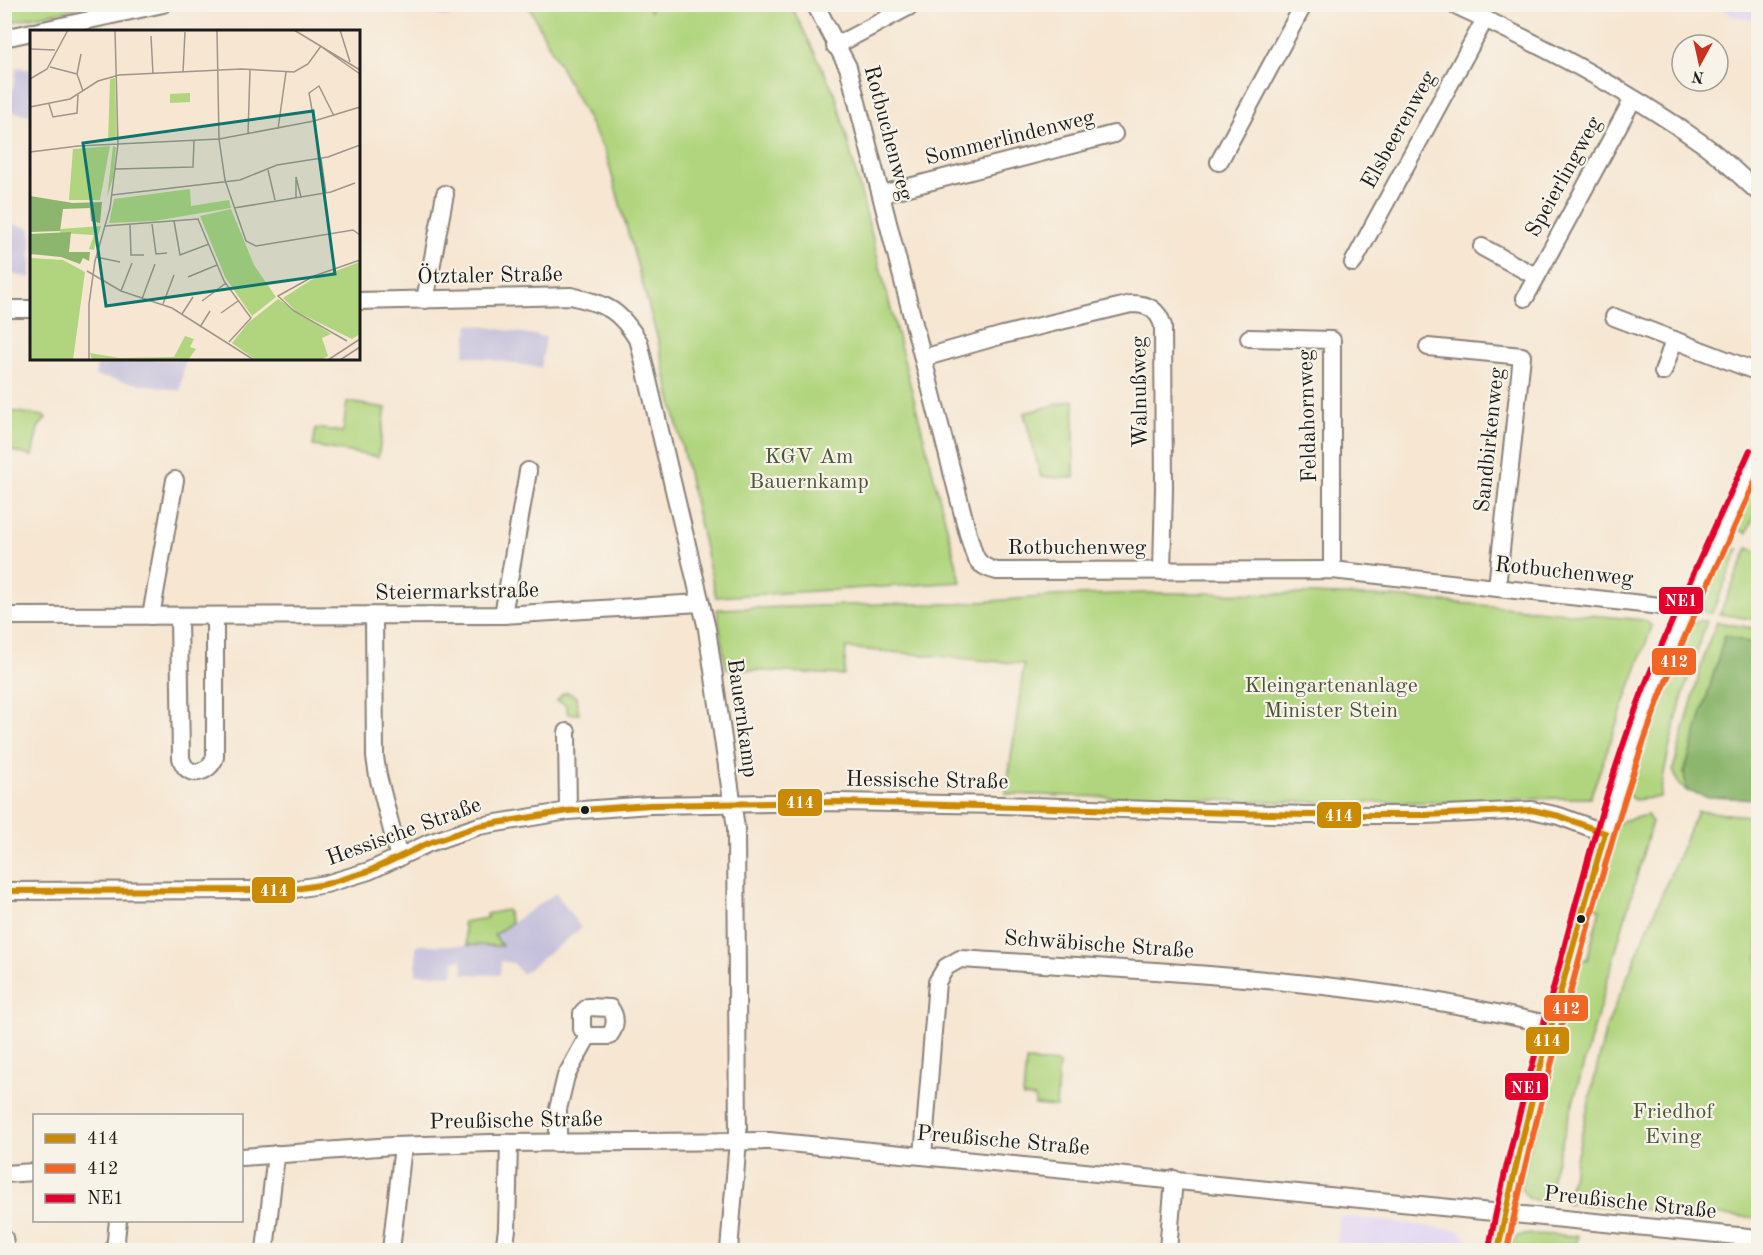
<svg xmlns="http://www.w3.org/2000/svg" width="1763" height="1255" font-family="'Old Standard TT',serif">
<rect width="100%" height="100%" fill="#f7f3e8"/>
<filter id="ink" filterUnits="userSpaceOnUse"><feTurbulence type="fractalNoise" baseFrequency=".0167" numOctaves="2"/><feDisplacementMap in="SourceGraphic" scale="12" xChannelSelector="R" yChannelSelector="G"/><feConvolveMatrix kernelMatrix="1 2 1 2 8 2 1 2 1" color-interpolation-filters="sRGB"/></filter>
<filter id="wash" filterUnits="userSpaceOnUse"><feTurbulence type="fractalNoise" baseFrequency=".008" numOctaves="4" result="noise"/><feDisplacementMap in="SourceGraphic" scale="24" xChannelSelector="R" yChannelSelector="G"/><feGaussianBlur stdDeviation="1.35" result="paint"/><feColorMatrix in="noise" values="0 0 0 0 0 0 0 0 0 0 0 0 0 0 0 0 0 1.4 0 .05"/><feComposite in="paint" operator="in"/></filter>
<g filter="url(#wash)">
<rect width="100%" height="100%" fill="#f6e6d2"/>
<g fill="#e0d4f4">
<path d="M1712 5H1758V21L1734 16Z"/>
<path d="M1340 1216 1458 1230 1468 1239 1470 1250H1336Z"/>
</g>
<g fill="#c4c0db">
<path d="M372 5 452 4V5L450 17Z"/>
<path d="M17 67 31 70V115L8 111Z"/>
<path d="M5 223 31 228V278L5 273Z"/>
<path d="M469 324 546 337 541 368 464 355Z"/>
<path d="M102 359H185L180 391 95 376 97 363Z"/>
<path d="M556 893 581 928 522 974 513 963 501 961 500 975 463 974 462 960 454 961 453 975 416 974V945L501 946 494 935Z"/>
</g>
<g fill="#b1d57e" stroke="#66784d" stroke-width="1.5">
<path d="M5 4H94V5L5 23Z"/>
<path d="M528 5H647L651 12 648 5H791L836 96 961 582 716 597 657 336 606 154Z"/>
<path d="M1074 400V478L1041 477 1024 413Z"/>
<path d="M347 402 386 408 378 457 313 446 316 428 343 432Z"/>
<path d="M4 410 43 416 46 418 38 428 32 456 5 449Z"/>
<path d="M1758 477V505L1747 533 1736 528Z"/>
<path d="M1748 548 1758 552V620L1720 614Z"/>
<path d="M1739 549 1712 613 1705 612 1699 607 1725 551Z"/>
<path d="M1146 593 1310 594 1392 597 1644 620 1652 626 1590 798C1533 797 1477 802 1421 802 1283 804 1145 798 1006 794L1024 664 846 648 844 675 726 669 717 609 885 604H956L1055 596Z"/>
<path d="M1699 621H1707C1687 679 1669 737 1660 797L1634 800 1626 793 1641 747 1692 623Z"/>
<path d="M1717 622 1758 629V646L1749 641 1684 773 1687 791 1679 785 1673 770 1707 646Z"/>
<path d="M567 692 576 697 579 714H568L566 705 557 701 562 694Z"/>
<path d="M1697 811 1758 817V1218L1566 1203 1606 1028Z"/>
<path d="M1647 815 1652 822 1545 1202 1528 1198 1521 1188 1537 1116 1579 958 1587 960 1600 909 1593 907 1615 828 1622 821Z"/>
<path d="M507 910 511 923 494 935 502 946 467 945 463 922 487 918 486 914Z"/>
<path d="M1026 1061 1059 1063 1056 1107 1035 1105V1098L1023 1097Z"/>
<path d="M1532 1234 1578 1236 1575 1250H1507L1517 1236Z"/>
</g>
<path fill="#8cb66d" stroke="#546944" stroke-width="1.5" d="M1725 635 1758 646V799L1707 797 1687 791 1684 773Z"/>
</g>
<g filter="url(#ink)">
<g fill="none" stroke-linecap="round" stroke-linejoin="round">
<g stroke="#898177" stroke-width="20">
<g id="minor">
<path d="M815 4 848 67 968 534C975 555 973 565 997 571L1332 570 1688 609"/>
<path d="M1453 4C1539 44 1625 88 1703 144 1723 158 1740 176 1758 192"/>
<path d="M34 32 163 4"/>
<path d="M4 38 32 32"/>
<path d="M835 46 914 4"/>
<path d="M1219 162 1304 4"/>
<path d="M882 194 1114 134"/>
<path d="M1482 247 1535 276"/>
<path d="M1353 263 1485 19"/>
<path d="M1525 298 1633 99"/>
<path d="M425 300 445 194"/>
<path d="M358 301 571 296C608 305 619 309 639 342L707 629 736 828 738 1140 729 1250"/>
<path d="M4 309H32"/>
<path d="M1614 317 1758 372"/>
<path d="M1249 338 1332 340V570"/>
<path d="M1428 347 1522 356 1497 587"/>
<path d="M923 358 1003 335 1131 304C1148 304 1158 309 1163 326L1164 488 1162 571"/>
<path d="M1663 372 1674 340"/>
<path d="M503 615 528 471"/>
<path d="M4 616 503 615 700 603"/>
<path d="M151 616 175 480"/>
<path d="M374 616 375 757 378 776 399 858"/>
<path d="M179 617 181 758C186 779 209 775 215 757V617"/>
<path d="M567 732 568 811"/>
<path d="M4 891 289 890 326 884 369 871 429 843 479 826 568 811 650 805 839 802 1000 805 1305 815H1426L1532 810 1559 816 1605 833"/>
<path d="M588 1007 610 1008C617 1017 616 1027 609 1036H588L582 1029V1013Z"/>
<path d="M558 1143V1109L566 1076 588 1036"/>
<path d="M923 1156 937 982 946 967 960 959C1103 968 1246 974 1387 994 1443 1001 1497 1013 1552 1025"/>
<path d="M242 1157 392 1146 491 1143 769 1141 1758 1238"/>
<path d="M4 1174 34 1172"/>
<path d="M4 1238 6 1250"/>
<path d="M115 1250 118 1220"/>
<path d="M265 1250 276 1154"/>
<path d="M391 1250 403 1146"/>
<path d="M504 1250 507 1229 509 1143"/>
<path d="M1168 1250 1174 1179"/>
<path d="M1498 1250C1512 1170 1535 1091 1556 1012 1584 906 1612 798 1651 695 1682 613 1723 534 1758 454"/>
</g>
</g>
<use href="#minor" stroke="#fff" stroke-width="16"/>
<g stroke="#f7f3e8" stroke-width="10">
<g id="bus-1">
<path d="M4 891 289 890 326 884 369 871 429 843 479 826 568 811 650 805 839 802 1305 815H1426L1532 810 1559 816 1605 833"/>
<path d="M1498 1250C1526 1109 1566 971 1605 833"/>
</g>
</g>
<g stroke="#f7f3e8" stroke-width="10">
<path id="bus-2" d="M1507 1250C1523 1169 1545 1088 1566 1008 1594 904 1621 800 1659 699 1688 623 1725 550 1758 475"/>
</g>
<g stroke="#f7f3e8" stroke-width="10">
<path id="bus-3" d="M1489 1248C1505 1162 1529 1078 1552 993 1579 891 1605 789 1643 690 1675 609 1714 530 1750 450"/>
</g>
<use href="#bus-1" stroke="#cb8a06" stroke-width="6"/>
<use href="#bus-2" stroke="#f26522" stroke-width="6"/>
<use href="#bus-3" stroke="#e4002b" stroke-width="6"/>
</g>
</g>
<g fill="#1c1c1c" stroke="#f7f3e8" stroke-width="2">
<circle cx="585" cy="810" r="5"/>
<circle cx="1581" cy="919" r="5"/>
</g>
<g text-anchor="middle" dominant-baseline="central" stroke-width="4.5" stroke-linejoin="round" paint-order="stroke">
<g font-size="22" fill="#1c1c1c" stroke="#f7f3e8">
<text transform="translate(1399 130) rotate(-61)">Elsbeerenweg</text>
<text transform="translate(888 133) rotate(75)">Rotbuchenweg</text>
<text transform="translate(1010 138) rotate(-14)">Sommerlindenweg</text>
<text transform="translate(1564 177) rotate(-61)">Speierlingweg</text>
<text transform="translate(490 276) rotate(-1)">Ötztaler Straße</text>
<text transform="translate(1140 392) rotate(-91)">Walnußweg</text>
<text transform="translate(1308 416) rotate(-92)">Feldahornweg</text>
<text transform="translate(1490 440) rotate(-84)">Sandbirkenweg</text>
<text x="1077" y="548">Rotbuchenweg</text>
<text transform="translate(1564 572) rotate(6)">Rotbuchenweg</text>
<text transform="translate(457 592) rotate(-1)">Steiermarkstraße</text>
<text transform="translate(742 718) rotate(82)">Bauernkamp</text>
<text transform="translate(927 781) rotate(1)">Hessische Straße</text>
<text transform="translate(404 832) rotate(-20)">Hessische Straße</text>
<text transform="translate(1099 945) rotate(4)">Schwäbische Straße</text>
<text transform="translate(516 1121) rotate(-1)">Preußische Straße</text>
<text transform="translate(1003 1141) rotate(5)">Preußische Straße</text>
<text transform="translate(1630 1203) rotate(6)">Preußische Straße</text>
</g>
<g font-size="22" fill="#495439" stroke="#f7f3e8">
<text x="809" y="457">KGV Am<tspan x="809" dy="25">Bauernkamp</tspan></text>
<text x="1331" y="686">Kleingartenanlage<tspan x="1331" dy="25">Minister Stein</tspan></text>
<text x="1673" y="1112">Friedhof<tspan x="1673" dy="25">Eving</tspan></text>
</g>
</g>
<g transform="translate(30 30)">
<rect width="330" height="330" fill="#f6e6d2"/>
<path d="M85 48 87 109 78 112 80 49ZM160 63V72L140 73V64ZM80 116 70 170H39L43 119ZM83 116 86 117 83 148 77 168ZM160 159 161 176 199 170 201 178 124 191 79 193 84 169ZM201 179 224 235 246 267 222 286 195 247 170 186ZM71 196 68 205H64L68 206 64 220 59 219 64 205 30 203V199ZM0 228 33 230 55 242 43 330H0ZM330 232V304L322 309 267 282 253 268 281 250ZM248 269 301 304 292 308 298 326 291 330H226L202 313 218 293ZM155 306 164 309 160 317 166 319 158 330H62L60 323 90 328 144 327Z" fill="#b1d57e"/>
<path d="M0 166 43 173 72 172 70 193 61 191 60 178 33 179 30 201 0 202ZM41 202 39 222H60L59 231 53 228 50 234 31 227 0 224V204Z" fill="#8cb66d"/>
<path fill="none" stroke="#9f9589" stroke-width="1.5" d="M187 0 189 109 195 150 216 211 226 216 323 200 330 205M264 0 330 40M310 0 320 32M121 6 123 44M293 18 330 44M0 19 25 20M51 24 47 44 53 61M20 37 47 44M153 42 155 2M0 49 17 39 38 0M19 74 23 87 47 83 48 65M0 77 40 69 68 51 89 45 211 39 264 42 278 34 291 16M284 91 279 63 289 56 304 86M248 99 256 42M218 104 220 40M0 122 48 116 189 109 284 91 330 77M291 128 296 163M85 139 163 137 164 111M238 140 245 170M82 165 210 150 247 135 298 127 330 115M266 168V147L271 167M204 178 301 162 325 153M144 191 150 225 179 214M122 194 126 224 137 223M100 195 101 225H114M75 196 168 189 194 251 221 288 199 312M66 227 90 232M57 241 91 261 142 278 224 330M158 247 187 235M91 261 102 233M112 269 125 234M172 271 196 253M133 274 144 245M191 283 208 271M152 284 163 267M170 297 180 281M317 311 264 281 248 266 284 246 330 230M59 330V274L65 231 80 178 88 114 85 0M298 330 330 309M310 330 330 317"/>
<path fill="#0f766e" fill-opacity="0.15" stroke="#0f766e" stroke-width="3" d="M283 81 305 244 76 276 53 113Z"/>
<rect width="330" height="330" fill="none" stroke="#1c1c1c" stroke-width="3"/>
</g>
<g stroke="#f7f3e8" stroke-width="2">
<rect x="1658" y="586" width="46" height="29" rx="6" fill="#e4002b"/>
<rect x="1651" y="647" width="46" height="29" rx="6" fill="#f26522"/>
<rect x="777" y="788" width="46" height="29" rx="6" fill="#cb8a06"/>
<rect x="1316" y="801" width="46" height="28" rx="6" fill="#cb8a06"/>
<rect x="251" y="876" width="45" height="28" rx="6" fill="#cb8a06"/>
<rect x="1543" y="994" width="46" height="28" rx="6" fill="#f26522"/>
<rect x="1525" y="1026" width="45" height="29" rx="6" fill="#cb8a06"/>
<rect x="1504" y="1072" width="45" height="29" rx="6" fill="#e4002b"/>
</g>
<g font-size="16" text-anchor="middle" font-weight="bold" fill="#fff">
<text x="1681" y="606">NE1</text>
<text x="1674" y="667">412</text>
<text x="800" y="808">414</text>
<text x="1339" y="821">414</text>
<text x="274" y="896">414</text>
<text x="1566" y="1014">412</text>
<text x="1547" y="1046">414</text>
<text x="1527" y="1093">NE1</text>
</g>
<rect width="1763" height="1255" fill="none" stroke="#f7f3e8" stroke-width="24"/>
<rect x="33" y="1114" width="210" height="108" fill="#f7f3e8" stroke="#9f9d96" stroke-width="1.5"/>
<rect x="45" y="1134" width="30" height="9" fill="#cb8a06" stroke="#9f9d96" stroke-width="1.5"/>
<text x="87" y="1144" font-size="18" fill="#1c1c1c">414</text>
<rect x="45" y="1164" width="30" height="9" fill="#f26522" stroke="#9f9d96" stroke-width="1.5"/>
<text x="87" y="1174" font-size="18" fill="#1c1c1c">412</text>
<rect x="45" y="1194" width="30" height="9" fill="#e4002b" stroke="#9f9d96" stroke-width="1.5"/>
<text x="87" y="1204" font-size="18" fill="#1c1c1c">NE1</text>
<g transform="translate(1700 63) rotate(188)"><circle r="28" fill="#f7f3e8" stroke="#9f9d96" stroke-width="1.5"/>
<path d="M0-4.5L10 22L0 15L-10 22Z" fill="#c8321e"/>
<text y="-9" font-size="16" font-weight="bold" text-anchor="middle" fill="#1c1c1c">N</text>
</g>
</svg>
